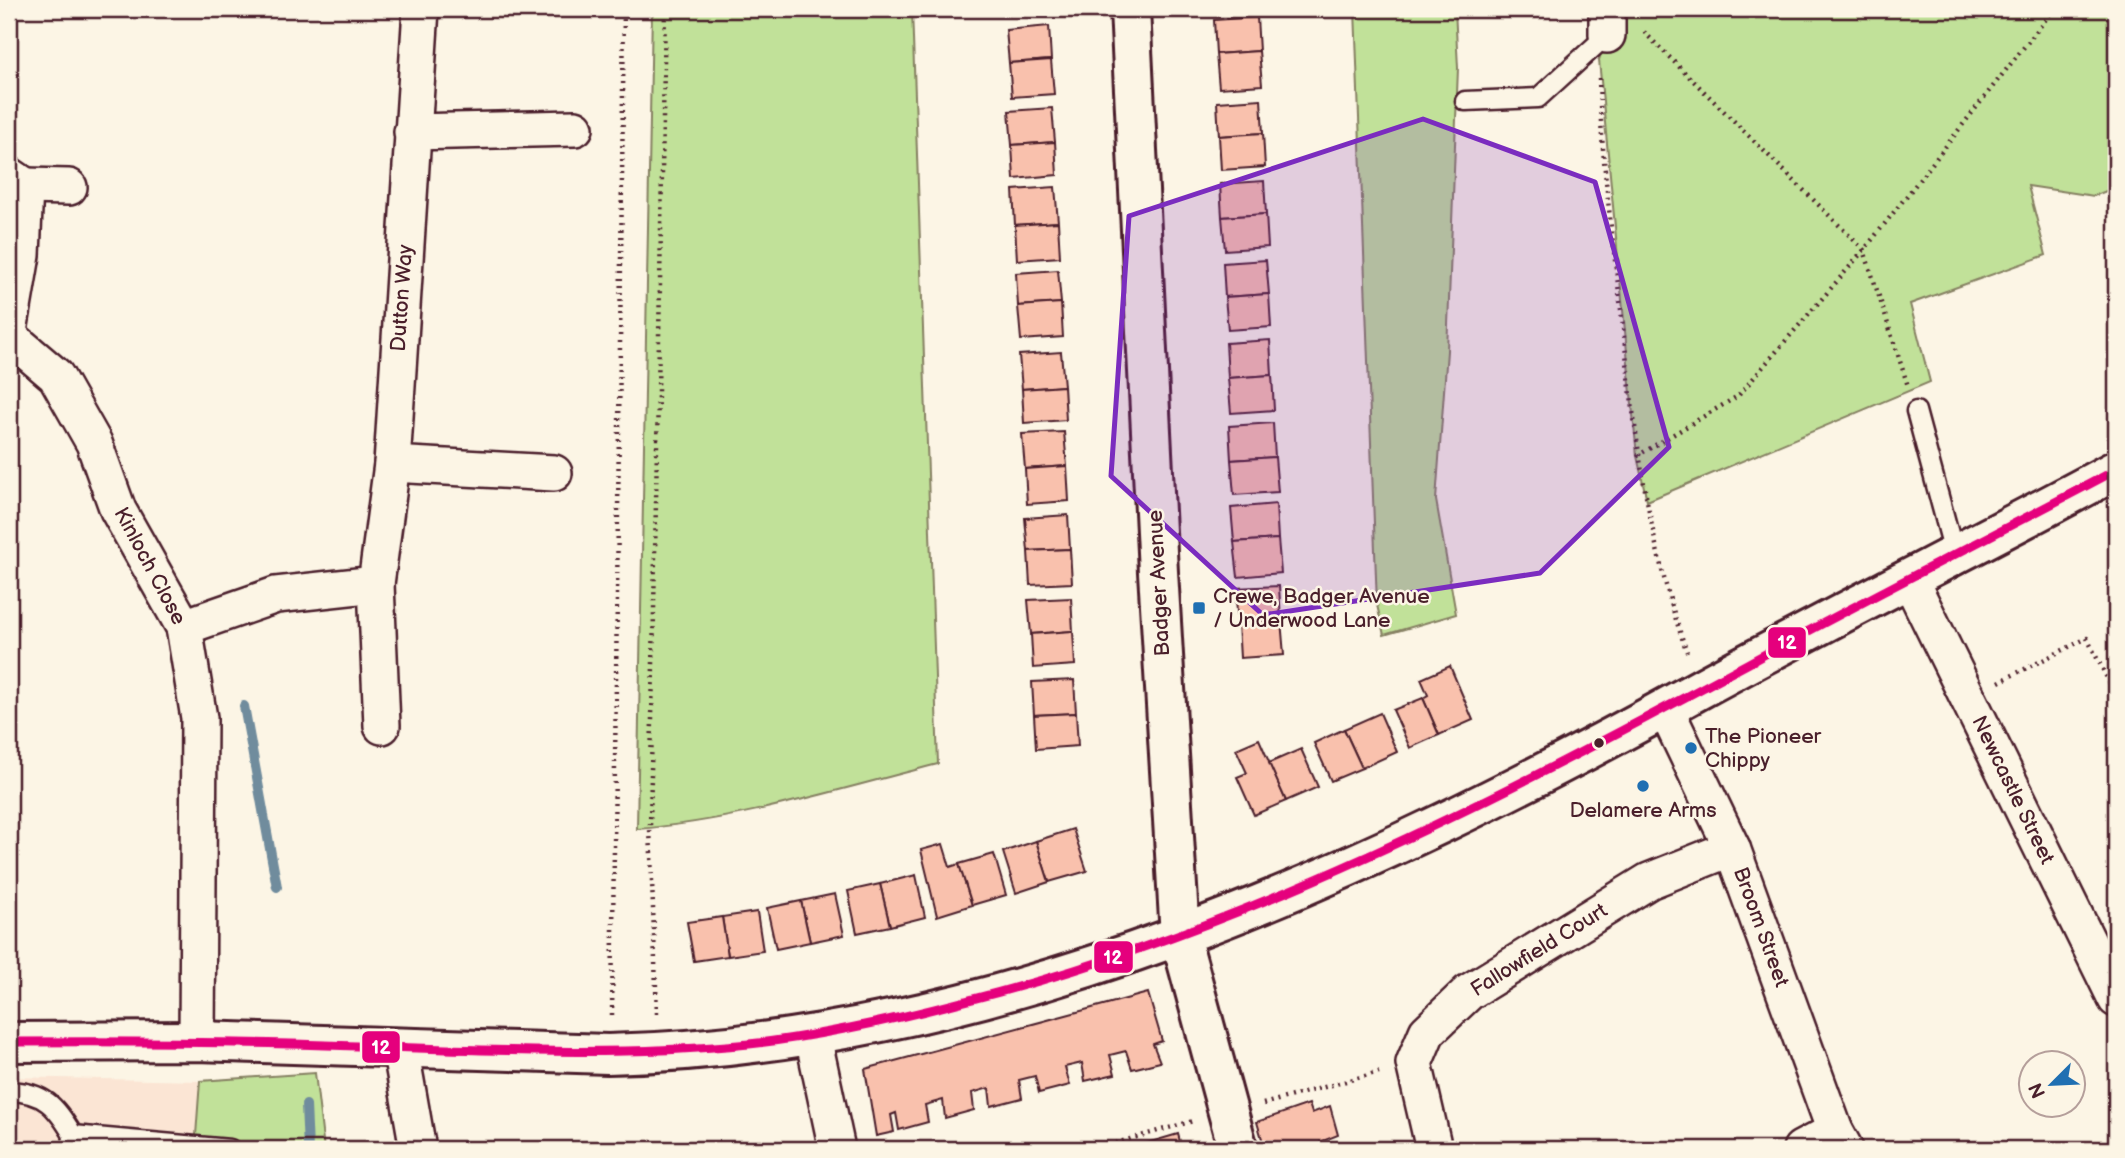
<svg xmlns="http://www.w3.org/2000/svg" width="2125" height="1158" font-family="'Balsamiq Sans',sans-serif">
<rect width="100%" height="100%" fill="#fcf5e5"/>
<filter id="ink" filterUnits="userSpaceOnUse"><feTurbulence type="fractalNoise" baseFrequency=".0143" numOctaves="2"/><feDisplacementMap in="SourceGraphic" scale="14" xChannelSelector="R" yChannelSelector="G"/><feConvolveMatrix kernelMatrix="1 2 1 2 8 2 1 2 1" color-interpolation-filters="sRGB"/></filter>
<g filter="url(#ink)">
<path fill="#fbe5d4" d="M9 1077 200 1081 195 1149H9Z"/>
<g fill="#c1e199" stroke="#868062" stroke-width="2">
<path d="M652 9H912L938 764C840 789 738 821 637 829Z"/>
<path d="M1355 9H1455L1458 68 1447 351 1436 500 1456 614 1384 635 1377 605Z"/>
<path d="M1607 9H2116V187L2094 196 2028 186 2046 255 1910 304 1930 382 1647 501 1637 456 1599 60 1607 35Z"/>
<path d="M315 1073 324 1149H195L200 1081Z"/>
</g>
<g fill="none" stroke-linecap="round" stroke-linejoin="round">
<g stroke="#708c9d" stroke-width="10">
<path d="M244 706 277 887"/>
<path d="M306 1105 308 1149"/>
</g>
</g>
<g fill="#f9c1ad" stroke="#4a1f2b" stroke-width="2">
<path d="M1008 9H1050L1051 11 1008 14Z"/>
<path d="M1257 17 1259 51 1216 54 1214 20Z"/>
<path d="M1049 26 1051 60 1009 63 1006 30Z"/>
<path d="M1259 51 1262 85 1219 88 1216 54Z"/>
<path d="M1051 60 1054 94 1012 97 1009 63Z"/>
<path d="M1261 99 1263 133 1219 136 1217 102Z"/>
<path d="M1052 108 1055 142 1012 145 1009 111Z"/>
<path d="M1263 133 1265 167 1221 170 1219 136Z"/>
<path d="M1055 142 1057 175 1014 179 1012 145Z"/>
<path d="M1264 181 1266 214 1222 217 1220 184Z"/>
<path d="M1055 187 1058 222 1015 225 1013 190Z"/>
<path d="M1266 214 1268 247 1225 250 1222 217Z"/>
<path d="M1058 222 1060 257 1017 260 1015 225Z"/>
<path d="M1266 260 1269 294 1225 297 1223 263Z"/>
<path d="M1058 270 1061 303 1018 306 1016 273Z"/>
<path d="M1269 294 1271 327 1228 330 1225 297Z"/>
<path d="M1061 303 1063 337 1021 340 1018 306Z"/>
<path d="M1270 340 1272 375 1228 378 1226 343Z"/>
<path d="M1061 352 1064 386 1022 389 1019 355Z"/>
<path d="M1272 375 1274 410 1231 413 1228 378Z"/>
<path d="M1064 386 1066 420 1024 423 1022 389Z"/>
<path d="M1273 423 1275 457 1231 460 1229 426Z"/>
<path d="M1064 432 1067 466 1025 469 1022 434Z"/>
<path d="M1275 457 1278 492 1234 495 1231 460Z"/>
<path d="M1067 466 1069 501 1027 504 1025 469Z"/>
<path d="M1276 504 1278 539 1234 542 1231 508Z"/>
<path d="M1068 515 1070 549 1028 551 1025 518Z"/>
<path d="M1278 539 1281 573 1238 577 1234 542Z"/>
<path d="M1070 549 1072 583 1030 585 1028 551Z"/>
<path d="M1279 586 1281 620 1238 623 1235 588Z"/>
<path d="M1071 598 1073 631 1031 634 1028 600Z"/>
<path d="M1281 620 1284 655 1240 658 1238 623Z"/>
<path d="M1073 631 1075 665 1033 668 1031 634Z"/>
<path d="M1450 666 1473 720 1439 735 1423 698 1428 695 1421 679Z"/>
<path d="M1074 680 1076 713 1034 715 1032 682Z"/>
<path d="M1423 698 1439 735 1410 748 1393 710Z"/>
<path d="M1076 713 1078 746 1036 749 1034 715Z"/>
<path d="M1380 713 1397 752 1362 768 1344 729Z"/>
<path d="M1344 729 1362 768 1331 781 1314 743Z"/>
<path d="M1259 739 1286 801 1254 815 1237 777 1247 773 1236 749Z"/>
<path d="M1301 749 1318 787 1286 801 1269 763Z"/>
<path d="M1073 829 1087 871 1049 882 1036 841Z"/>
<path d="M1036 841 1049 882 1016 893 1003 852Z"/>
<path d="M943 844 950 867 959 864 972 905 937 916 921 850Z"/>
<path d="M994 854 1006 895 972 905 959 864Z"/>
<path d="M916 875 925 917 890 926 880 884Z"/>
<path d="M880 884 890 926 857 933 848 891Z"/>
<path d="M835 894 844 935 810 942 801 901Z"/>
<path d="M801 901 810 942 776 949 767 908Z"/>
<path d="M757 912 763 951 728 956 722 917Z"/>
<path d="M722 917 728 956 694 961 687 922Z"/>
<path d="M1148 993 1162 1041 1153 1044 1160 1062 1132 1069 1126 1051 1110 1055 1115 1074 1085 1081 1082 1063 1065 1067 1070 1085 1039 1093 1035 1076 1019 1080 1022 1098 991 1106 989 1088 972 1093 974 1110 945 1118 943 1100 925 1105 928 1122 899 1130 896 1113 891 1115 894 1132 876 1136 865 1069Z"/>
<path d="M1309 1104 1312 1113 1330 1106 1338 1135 1320 1142 1322 1149H1265L1257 1122Z"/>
<path d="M1178 1134 1182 1149H1130V1148Z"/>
</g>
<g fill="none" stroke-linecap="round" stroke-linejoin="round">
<g stroke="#4a1f2b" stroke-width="23">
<g id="service">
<path d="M1465 101 1538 98 1607 35"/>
<path d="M1916 411 1955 556"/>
<path d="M9 1091C44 1092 56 1106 73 1135"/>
<path d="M72 1149 73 1135 230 1149"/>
</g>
</g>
<g stroke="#4a1f2b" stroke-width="40">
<g id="minor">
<path d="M1607 9V35"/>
<path d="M412 132 575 128"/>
<path d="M9 175 25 186 22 255 9 331"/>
<path d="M25 186 69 187"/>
<path d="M9 336 56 376 94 443 118 510 184 627 199 718 197 1041"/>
<path d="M392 464 554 473"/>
<path d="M1910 580 2116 999"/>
<path d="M376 584 382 726"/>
<path d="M184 627 276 595 376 584 392 464 421 9"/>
<path d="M1666 710 1732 848 1835 1131 1845 1149"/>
<path d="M813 1037 837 1149"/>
<path d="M400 1047 418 1149"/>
<path d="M1434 1149 1414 1063 1427 1032 1469 992 1649 881 1732 848"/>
<path d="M1801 1149 1835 1131"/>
</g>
</g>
<g stroke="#4a1f2b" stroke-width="44">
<g id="tertiary">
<path d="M1130 9 1158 572 1180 936 1238 1149"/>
<path d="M9 1042 197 1041 608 1054C996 1045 1368 873 1702 688 1839 613 1979 544 2116 470"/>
</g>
</g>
<g stroke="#4a1f2b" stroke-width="4.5" stroke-dasharray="2 5" stroke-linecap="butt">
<path d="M2114 9 2116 17"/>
<path d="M1644 32 1864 250 1908 386"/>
<path d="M1599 78C1601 156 1612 233 1621 310 1634 426 1647 542 1687 652"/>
<path d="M1637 456 1738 396 1864 250 2054 9"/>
<path d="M1999 682 2087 638 2116 696"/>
<path d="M657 1014 650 828 665 9"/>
<path d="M612 1015 624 9"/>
<path d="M1263 1104 1379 1072"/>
<path d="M1095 1149 1193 1121"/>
</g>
<use href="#service" stroke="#fcf5e5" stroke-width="18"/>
<use href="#minor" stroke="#fcf5e5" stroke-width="35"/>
<use href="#tertiary" stroke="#fcf5e5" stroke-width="38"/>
<g stroke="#fcf5e5" stroke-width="14">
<path id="bus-1" d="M9 1042C125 1041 241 1042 357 1046 488 1050 618 1057 749 1044 823 1036 897 1019 969 1000 1246 930 1498 798 1749 663 1870 597 1994 535 2116 470"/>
</g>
<use href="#bus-1" stroke="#e5007d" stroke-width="9"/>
</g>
</g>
<path fill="#7b2cbf" fill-opacity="0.2" stroke="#7b2cbf" stroke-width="5" stroke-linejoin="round" d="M1423 119 1595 182 1669 447 1540 573 1263 615 1111 476 1129 216Z"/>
<g fill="#1f6fb2" stroke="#fcf5e5" stroke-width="2.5">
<rect x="1192" y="601" width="14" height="14" rx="3.5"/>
<circle cx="1691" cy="748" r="7"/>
<circle cx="1643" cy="786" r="7"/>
</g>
<circle fill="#4a1f2b" stroke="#fcf5e5" stroke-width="2.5" cx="1599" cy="743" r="6"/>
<g text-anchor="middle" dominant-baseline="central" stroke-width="5" stroke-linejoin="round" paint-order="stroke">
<g font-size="21" fill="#4a1f2b" stroke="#fcf5e5">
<text transform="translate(402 298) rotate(-86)">Dutton Way</text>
<text transform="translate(150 566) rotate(62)">Kinloch Close</text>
<text transform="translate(1159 583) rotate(-93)">Badger Avenue</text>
<text transform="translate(2013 790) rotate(64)">Newcastle Street</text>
<text transform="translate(1761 927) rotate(70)">Broom Street</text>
<text transform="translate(1539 950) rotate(-32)">Fallowfield Court</text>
</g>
<g font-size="21" fill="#4a1f2b" stroke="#fcf5e5" text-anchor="start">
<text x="1213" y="596">Crewe, Badger Avenue<tspan x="1213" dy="24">/ Underwood Lane</tspan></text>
<text x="1705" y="736">The Pioneer<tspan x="1705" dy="24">Chippy</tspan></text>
<text x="1643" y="810" text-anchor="middle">Delamere Arms</text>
</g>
</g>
<g stroke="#fcf5e5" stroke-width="2.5">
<rect x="1767" y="626" width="40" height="33" rx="7" fill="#e5007d"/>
<rect x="1093" y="940" width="41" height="34" rx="7" fill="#e5007d"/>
<rect x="361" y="1030" width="40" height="34" rx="7" fill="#e5007d"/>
</g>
<g font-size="19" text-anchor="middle" font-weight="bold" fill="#fff">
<text x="1787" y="649">12</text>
<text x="1113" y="964">12</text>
<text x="381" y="1054">12</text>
</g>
<rect width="2125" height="1158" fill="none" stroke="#fcf5e5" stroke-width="35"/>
<rect x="18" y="18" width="2090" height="1123" fill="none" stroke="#4a1f2b" stroke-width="2.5" filter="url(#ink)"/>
<g transform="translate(2052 1084) rotate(246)"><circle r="33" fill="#fcf5e5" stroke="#b59f9b" stroke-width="2"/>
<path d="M0-5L12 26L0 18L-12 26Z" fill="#1f6fb2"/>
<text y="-10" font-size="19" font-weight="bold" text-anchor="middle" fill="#4a1f2b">N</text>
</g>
</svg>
